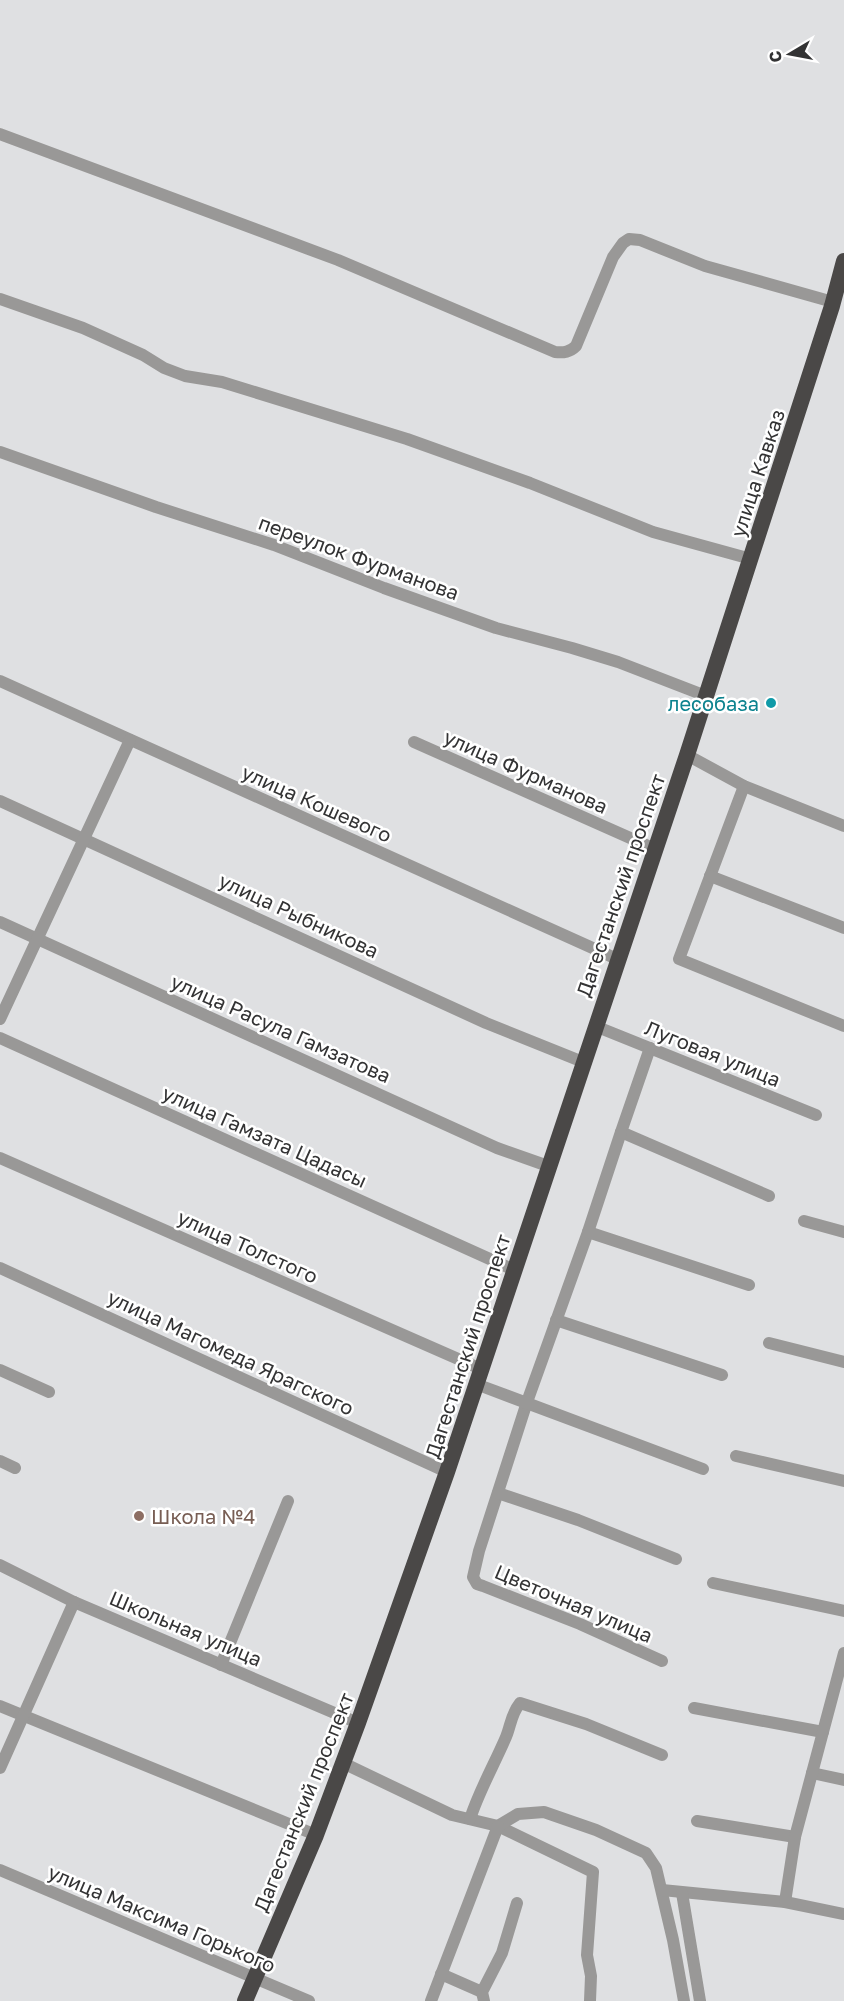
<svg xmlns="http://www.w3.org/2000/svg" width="844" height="2001" font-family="'Golos Text',sans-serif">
<rect width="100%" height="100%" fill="#dfe0e2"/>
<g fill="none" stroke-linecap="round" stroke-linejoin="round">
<g stroke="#999897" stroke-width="12">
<path d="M0 134 338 260 555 352C564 353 570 352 576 346L613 257 623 243 629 239 640 240 705 266 833 302"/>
<path d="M0 299 83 328 143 355 164 368 185 376 222 382 407 439 530 483 653 532 751 559"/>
<path d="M0 452 156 507 274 545 384 588 496 628 572 648 618 662 706 696"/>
<path d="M0 681 617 959"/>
<path d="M414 742 655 849"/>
<path d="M687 755 744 786 844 826"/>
<path d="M744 786 679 959 844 1026"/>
<path d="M0 801 486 1023 583 1062"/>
<path d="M710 876 844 928"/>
<path d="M0 922 497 1148 548 1166"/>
<path d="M0 1019 130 740"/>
<path d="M595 1026 816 1115"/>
<path d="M0 1038 514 1270"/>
<path d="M650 1048 621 1132 769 1196"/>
<path d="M621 1132 588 1232 527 1402 479 1551 473 1577 477 1584 483 1586 580 1624 662 1661"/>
<path d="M0 1158 481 1369"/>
<path d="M804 1221 844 1232"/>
<path d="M588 1232 749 1285"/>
<path d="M0 1268 447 1472"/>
<path d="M556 1320 722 1375"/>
<path d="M769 1343 844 1362"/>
<path d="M0 1370 49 1392"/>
<path d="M476 1384 703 1469"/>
<path d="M736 1456 844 1481"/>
<path d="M0 1461 15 1468"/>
<path d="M498 1493 578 1520 676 1559"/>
<path d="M0 1565 74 1602 358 1723"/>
<path d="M713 1583 844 1611"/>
<path d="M221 1665 288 1501"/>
<path d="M0 1706 316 1835"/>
<path d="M694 1708 823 1732"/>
<path d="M343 1763 452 1815 498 1826 593 1872 587 1955 591 1976 590 2001"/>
<path d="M0 1768 74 1602"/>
<path d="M812 1773 844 1780"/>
<path d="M470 1819C479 1791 494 1765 506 1737 511 1725 511 1714 520 1703L586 1724 662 1755"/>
<path d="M697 1821 795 1837"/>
<path d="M498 1826 518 1814 544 1812 596 1830 646 1853 656 1868 673 1940 684 2001"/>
<path d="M0 1870 309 2001"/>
<path d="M662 1890 785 1902 844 1914"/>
<path d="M682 1893 700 2001"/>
<path d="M785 1902 795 1837 844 1653"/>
<path d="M441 1974 482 1992"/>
<path d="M431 2001 498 1826"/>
<path d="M484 2001 482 1992 502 1953 517 1903"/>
</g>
<path stroke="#4a4847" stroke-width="16" d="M245 2001 316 1835 358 1723 447 1472 687 755 832 306 844 261"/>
</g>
<circle fill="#0f9aa8" stroke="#fff" stroke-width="2" cx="771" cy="703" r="6"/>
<circle fill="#8d6e63" stroke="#fff" stroke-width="2" cx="139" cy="1516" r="6"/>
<g text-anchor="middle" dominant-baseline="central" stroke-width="5" stroke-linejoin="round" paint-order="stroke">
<g font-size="20" fill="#333334" stroke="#fff">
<text transform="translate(757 473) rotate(-72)">улица Кавказ</text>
<text transform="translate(359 557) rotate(20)">переулок Фурманова</text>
<text transform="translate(526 771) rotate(24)">улица Фурманова</text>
<text transform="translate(317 803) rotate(24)">улица Кошевого</text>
<text transform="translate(620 885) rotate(-71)">Дагестанский проспект</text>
<text transform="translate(299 915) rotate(25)">улица Рыбникова</text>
<text transform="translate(281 1028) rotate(24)">улица Расула Гамзатова</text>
<text transform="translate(713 1053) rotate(22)">Луговая улица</text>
<text transform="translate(265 1136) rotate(24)">улица Гамзата Цадасы</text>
<text transform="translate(248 1246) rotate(24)">улица Толстого</text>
<text transform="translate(467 1346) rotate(-72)">Дагестанский проспект</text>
<text transform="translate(231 1352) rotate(25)">улица Магомеда Ярагского</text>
<text transform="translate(574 1603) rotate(23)">Цветочная улица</text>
<text transform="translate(186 1628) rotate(23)">Школьная улица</text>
<text transform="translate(303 1802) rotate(-68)">Дагестанский проспект</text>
<text transform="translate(162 1918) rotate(23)">улица Максима Горького</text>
</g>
<g font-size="20" fill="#0d838f" stroke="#fff" text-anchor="end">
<text x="759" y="703">лесобаза</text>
</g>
<g font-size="20" fill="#785e54" stroke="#fff" text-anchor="start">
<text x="151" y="1516">Школа №4</text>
</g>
</g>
<g transform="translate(790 54) rotate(260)" stroke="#ffffff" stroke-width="4.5" paint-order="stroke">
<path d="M0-4.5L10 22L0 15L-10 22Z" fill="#333334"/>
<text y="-9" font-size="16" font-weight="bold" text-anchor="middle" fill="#333334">С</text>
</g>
</svg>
